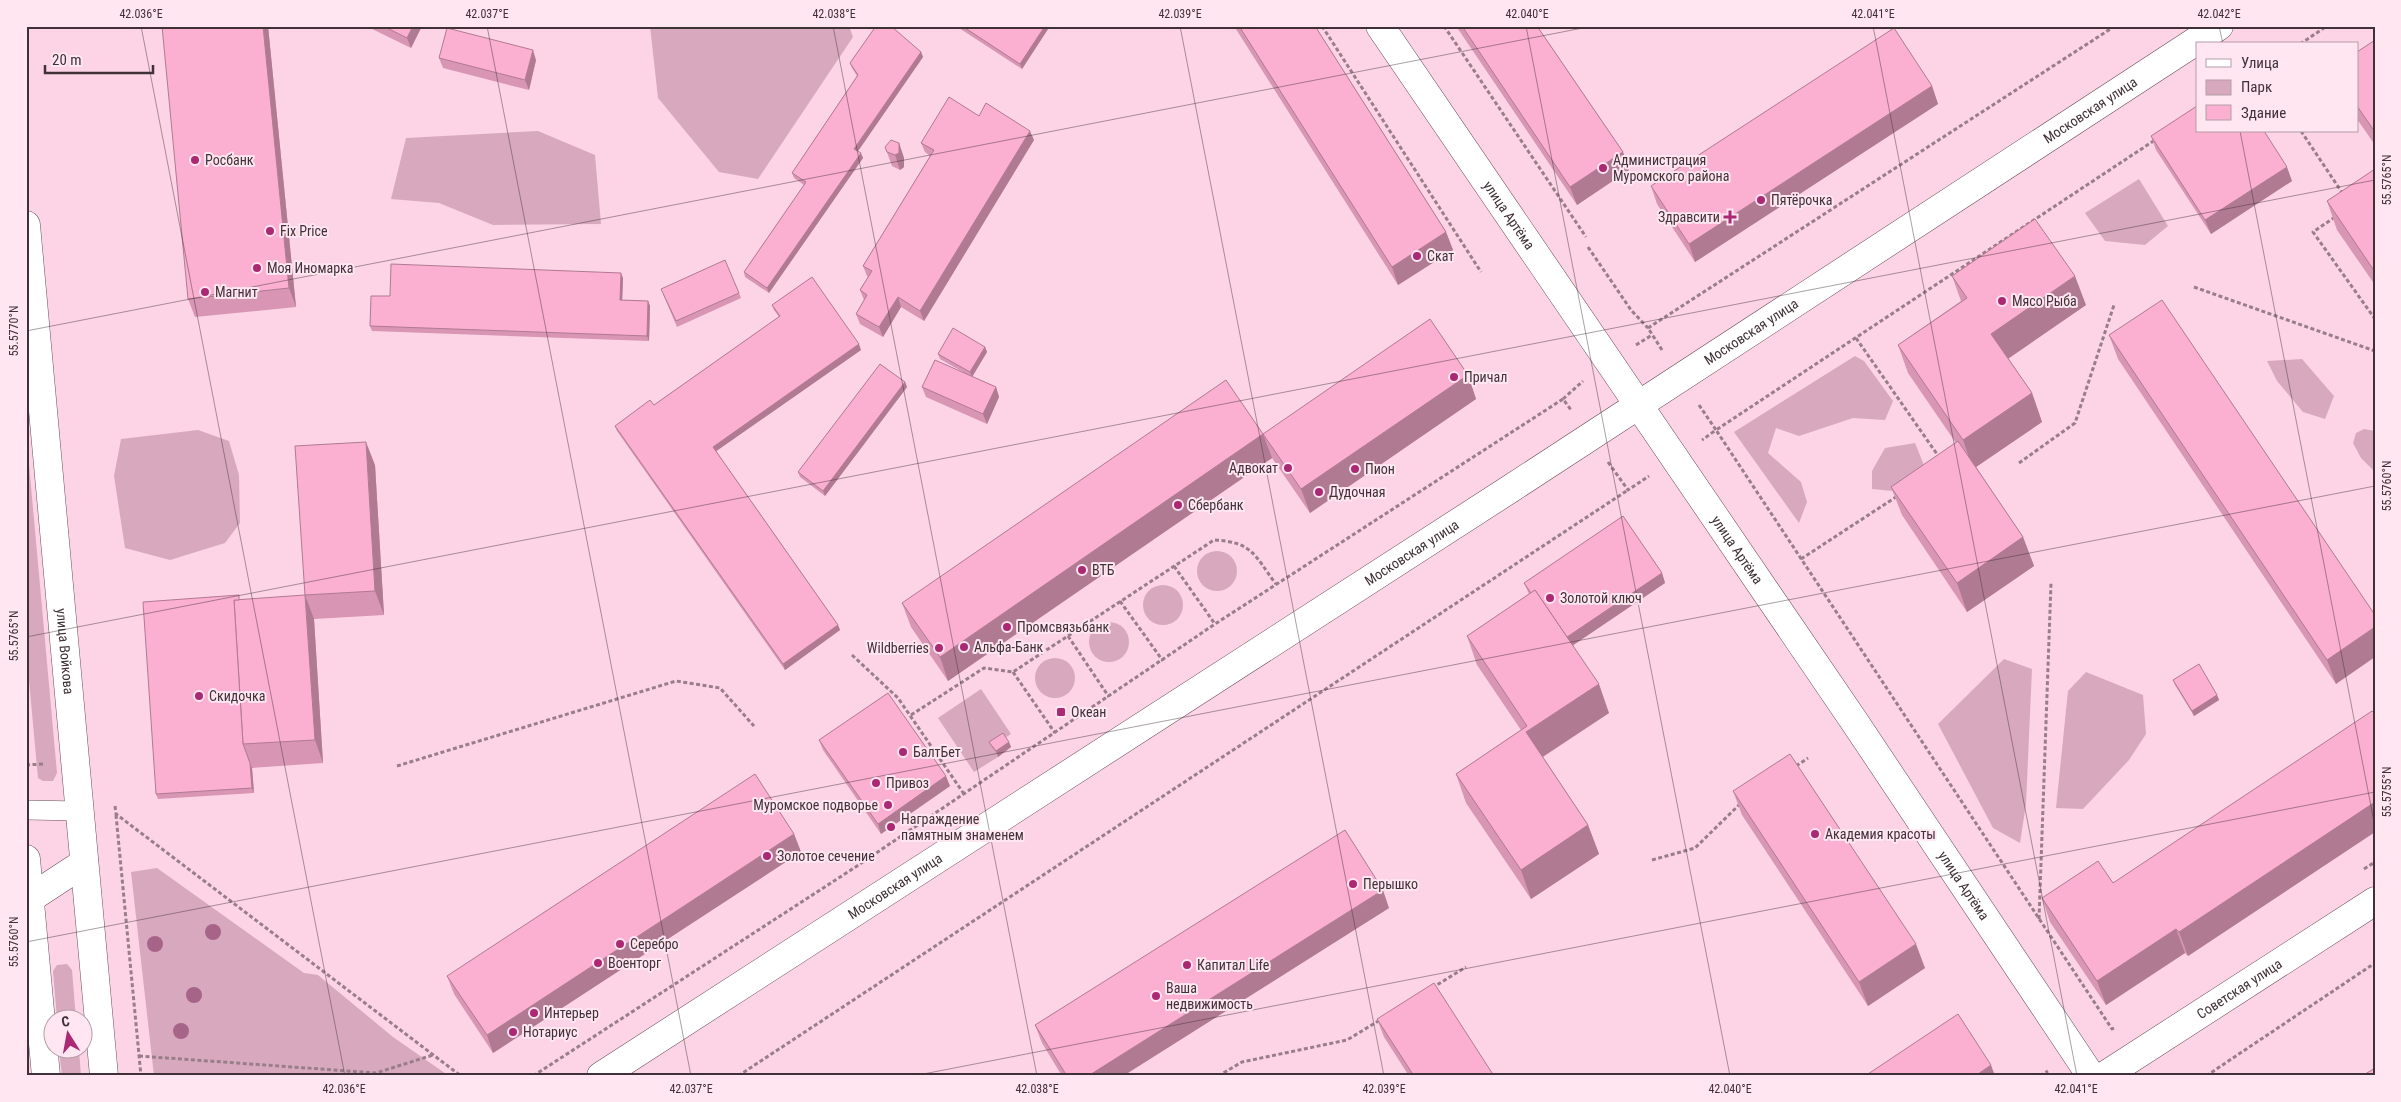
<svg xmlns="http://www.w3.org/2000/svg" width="2401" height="1102" font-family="'Roboto Condensed',sans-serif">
<rect width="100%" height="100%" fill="#fcd4e5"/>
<g fill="#d8a9be">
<path d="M650 26H849L853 37 758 179 719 172 658 98Z"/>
<path d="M538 131 595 155 601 224 493 225 439 203 391 199 406 138Z"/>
<path d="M2139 179 2168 226 2145 245 2105 241 2085 213Z"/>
<path d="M1855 356 1864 361 1893 401 1885 420 1853 418 1799 436 1776 428 1768 453 1801 482 1807 502 1799 523 1734 432Z"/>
<path d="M2302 359 2334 396 2325 419 2303 412 2277 381 2267 361Z"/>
<path d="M2364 429 2375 431V472L2361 458 2353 443 2356 433Z"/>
<path d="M198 430 229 441 239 475 240 523 225 543 170 560 125 548 114 476 121 439Z"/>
<path d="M26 431 57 773 53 781H43L38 778 26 648Z"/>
<path d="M1915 443 1926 470 1893 491 1872 489V471L1885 448Z"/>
<circle cx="1217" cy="571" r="20"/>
<circle cx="1163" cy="605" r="20"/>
<circle cx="1109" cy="642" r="20"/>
<circle cx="1055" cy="678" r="20"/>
<path d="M2004 659 2032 669 2026 804 2020 843 1993 828 1938 724Z"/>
<path d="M2086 672 2143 695 2146 734 2129 760 2083 809 2056 808 2068 691Z"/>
<path d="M981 689 1011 734 991 747 998 757 974 772 938 718Z"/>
<path d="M157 868 304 973 318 975 393 1037 449 1076H154L131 872Z"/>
<path d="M67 964 72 970 76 1019H57L53 971 57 965Z"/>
<path d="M59 1050H79L81 1076H62Z"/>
</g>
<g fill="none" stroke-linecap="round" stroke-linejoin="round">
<g stroke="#6e4d5c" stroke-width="20">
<path id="lane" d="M26 810 80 811"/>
</g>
<g stroke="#6e4d5c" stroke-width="29">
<g id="street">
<path id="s1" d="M1380 26 1854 721 2091 1076"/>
<path d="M26 901 84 863"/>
<path id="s2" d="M2104 1076 2375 901"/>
</g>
</g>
<g stroke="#6e4d5c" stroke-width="29">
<g id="secondary">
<path id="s3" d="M26 225 104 1076"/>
<path d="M26 859 46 1076"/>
<path id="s4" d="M601 1076 1510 489 2219 26"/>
</g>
</g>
<g stroke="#997e8a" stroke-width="3" stroke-dasharray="4 2.5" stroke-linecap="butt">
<path d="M1322 26 1481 272"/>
<path d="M1444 26 1586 237"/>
<path d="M2300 44 2327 26"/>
<path d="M2301 131 2343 194"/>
<path d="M2335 217 2313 232 2375 319"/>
<path d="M1588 247 1631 310 1648 328"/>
<path d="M2194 287 2375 351"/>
<path d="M1856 338 1939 457"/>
<path d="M1636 345 1652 335"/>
<path d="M1662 350 1648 328 2115 26"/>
<path d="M1563 399 1583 381"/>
<path d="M1699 405 1716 430 1702 440"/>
<path d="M1608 462 1628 490 1649 476"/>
<path d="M2019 463 2075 423 2114 305"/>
<path d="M1801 559 1899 495"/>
<path d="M1174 566 1215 624"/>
<path d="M1120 601 1163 661"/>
<path d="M1068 636 1109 697"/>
<path d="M852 655 898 698 964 794"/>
<path d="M1013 672 1055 733"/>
<path d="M911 715 984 668 1013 672 1214 540C1253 542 1254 555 1276 584"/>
<path d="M26 765 43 764"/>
<path d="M397 766 676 681 720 688 754 726"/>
<path d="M1796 766 1808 758"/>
<path d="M115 806 116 814 461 1076"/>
<path d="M116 815 141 1076"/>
<path d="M1652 860 1695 848 1741 803"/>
<path d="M2364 869 2375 862"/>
<path d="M2039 919 2051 583"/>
<path d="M1432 988 1466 967"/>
<path d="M2114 1028 2112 1029 1716 430 2155 140"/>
<path d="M139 1056 376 1073 433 1055"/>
<path d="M533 1076 854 868 1215 624 1563 399 1571 410"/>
<path d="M738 1076 1628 490"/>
<path d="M1218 1076 1242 1062 1347 1040 1380 1020"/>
<path d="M2040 1076 2048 1071"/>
<path d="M2206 1076 2375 963"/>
</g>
<use href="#lane" stroke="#fff" stroke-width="19"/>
<use href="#street" stroke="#fff" stroke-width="28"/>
<use href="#secondary" stroke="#fff" stroke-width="28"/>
</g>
<g fill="#a76489">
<circle cx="213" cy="932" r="8"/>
<circle cx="155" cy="944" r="8"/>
<circle cx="194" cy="995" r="8"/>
<circle cx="181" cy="1031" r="8"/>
</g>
<g fill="#d896b4">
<path d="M268 26 296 307 195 317 188 299Z"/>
<path d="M366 26H422L411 48Z"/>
<path d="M956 26H1050L1022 69Z"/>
<path d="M1234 26H1315L1446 232 1453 250 1398 285Z"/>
<path d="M1456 26H1537L1623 152 1629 170 1577 205Z"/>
<path d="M2375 40V145L2357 119V52Z"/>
<path d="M921 52 923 57 858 151 863 158 769 293 745 277 744 272 804 185 794 178 792 173 857 76 852 68 850 63Z"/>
<path d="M439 58 536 60 529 90 443 68Z"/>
<path d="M1932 86 1938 104 1695 262 1657 204 1651 186Z"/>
<path d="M979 116 1034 140 924 321 901 307 883 337 860 324 856 314 864 300 860 290 868 277 867 276 863 266 930 156 925 152 921 143Z"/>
<path d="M2151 136 2292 181 2211 234 2156 150Z"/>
<path d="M899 143 904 158V167L900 170 892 166 885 147Z"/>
<path d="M2375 169V285L2337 230 2327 201Z"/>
<path d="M1952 276 2086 305 2008 358 2032 393 2042 422 1976 467 2023 537 2034 566 1967 612 1902 515 1891 487 1956 443 1908 373 1898 345 1961 301Z"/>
<path d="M623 278 622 300 648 301 650 306 649 341 372 331 370 326 390 296Z"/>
<path d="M739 293 741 298 677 327 663 294Z"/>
<path d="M772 305 861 350 716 451 838 625 840 630 785 670 617 431 615 426 654 405 779 317 774 310Z"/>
<path d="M2109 335 2375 615 2336 684 2118 359Z"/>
<path d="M985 347 987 352 972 377 996 387 999 397 987 424 926 397 922 387 963 372 940 359 938 354Z"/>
<path d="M1468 375 1476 399 1310 513 1272 458 948 681 911 627 902 603 1263 434Z"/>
<path d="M905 382 907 387 825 496 800 477 798 472Z"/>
<path d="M375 465 384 615 314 619 323 763 252 768 254 793 158 799 156 794 305 595Z"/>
<path d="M1662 573 1665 583 1573 645 1609 713 1543 757 1588 825 1599 854 1531 899 1466 803 1456 774 1521 730 1477 665 1467 636 1529 594 1524 583Z"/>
<path d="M2173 680 2217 695 2219 700 2194 716 2175 685Z"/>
<path d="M2375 714V832L2188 956 2185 953 2106 1005 2050 922 2042 898 2113 883Z"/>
<path d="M819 740 950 786 881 834 823 750Z"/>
<path d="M989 742H1009L1011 747 998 757 991 747Z"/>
<path d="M1733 791 1925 968 1868 1006 1742 815Z"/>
<path d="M794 834 801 852 493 1053 454 994 447 976Z"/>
<path d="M1389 908 1123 1076H1062L1042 1043 1035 1025Z"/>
<path d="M1377 1019 1494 1076H1409L1384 1037Z"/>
</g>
<g fill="#b07a92">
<path d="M263 26H268L296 307 289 288Z"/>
<path d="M413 26H422L411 48 407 38Z"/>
<path d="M1045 26H1050L1022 69 1020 64Z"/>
<path d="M533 50 536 60 529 90 525 80Z"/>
<path d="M921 52 923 57 856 154 854 149Z"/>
<path d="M1932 86 1938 104 1695 262 1689 244Z"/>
<path d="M1030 131 1034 140 924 321 920 311Z"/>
<path d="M899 143 904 158V167L900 170 895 155Z"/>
<path d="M1623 152 1629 170 1577 205 1570 187Z"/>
<path d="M861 153 863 158 769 293 767 288Z"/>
<path d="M2287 167 2292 181 2211 234 2205 220Z"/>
<path d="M1446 232 1453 250 1398 285 1392 267Z"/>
<path d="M621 273 623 278 622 305 620 300Z"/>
<path d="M2075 276 2086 305 2002 363 1991 334Z"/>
<path d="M898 297 901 307 883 337 879 327Z"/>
<path d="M648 301 650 306 649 341 647 336Z"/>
<path d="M859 344 861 350 715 452 713 447Z"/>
<path d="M985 347 987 352 972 377 970 372Z"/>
<path d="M1468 375 1476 399 1310 513 1301 489Z"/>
<path d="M905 382 907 387 825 496 823 491Z"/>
<path d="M996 387 999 397 987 424 983 414Z"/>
<path d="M2032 393 2042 422 1973 469 1963 440Z"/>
<path d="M1263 434 1272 458 948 681 940 657Z"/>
<path d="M366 442 375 465 384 615 375 591Z"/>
<path d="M2023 537 2034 566 1967 612 1957 583Z"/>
<path d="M1662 573 1665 583 1566 650 1563 640Z"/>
<path d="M305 595 314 619 323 763 315 740Z"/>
<path d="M838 625 840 630 785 670 783 664Z"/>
<path d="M2375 627V657L2336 684 2327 660Z"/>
<path d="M1599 684 1609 713 1536 761 1526 732Z"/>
<path d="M2217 695 2219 700 2194 716 2192 711Z"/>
<path d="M1009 742 1011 747 998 757 996 751Z"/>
<path d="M250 763 252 768 254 793 252 788Z"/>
<path d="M946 776 950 786 881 834 878 824Z"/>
<path d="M2375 802V832L2188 956 2179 932Z"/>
<path d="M1588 825 1599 854 1531 899 1521 870Z"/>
<path d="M794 834 801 852 493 1053 487 1035Z"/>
<path d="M1383 890 1389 908 1123 1076H1088Z"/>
<path d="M2176 929 2185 953 2106 1005 2097 981Z"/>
<path d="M1916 944 1925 968 1868 1006 1859 982Z"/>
<path d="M1991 1065 1995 1076H1975Z"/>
</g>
<g fill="#fbafd1" stroke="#b07a92">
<path d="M162 26H263L289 288 188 299Z"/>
<path d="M383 26H413L407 38Z"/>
<path d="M876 26H891L921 52 854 149 861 153 767 288 744 272 806 182 792 173 858 75 850 63Z"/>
<path d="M962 26H1045L1020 64Z"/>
<path d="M1239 26H1315L1446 232 1392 267Z"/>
<path d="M1462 26H1537L1623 152 1570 187Z"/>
<path d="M447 28 533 50 525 80 439 58Z"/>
<path d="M1894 28 1932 86 1689 244 1651 186Z"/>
<path d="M2375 40V132L2357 106V52Z"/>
<path d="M949 97 979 116 986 103 1030 131 920 311 898 297 879 327 856 314 867 295 860 290 872 271 863 266 934 150 921 143Z"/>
<path d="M2197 106V131H2264L2287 167 2205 220 2151 136Z"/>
<path d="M891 140 899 143V153L895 155 887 152 885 147Z"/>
<path d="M2375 169V272L2327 201Z"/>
<path d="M2035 219 2075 276 1991 334 2032 393 1963 440 1898 345 1967 298 1952 276Z"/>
<path d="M725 260 739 293 676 321 661 289Z"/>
<path d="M391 264 621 273 620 300 648 301 647 336 370 326 371 296H390Z"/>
<path d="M812 277 859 344 713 447 838 625 783 664 615 426 650 400 654 405 780 316 772 305Z"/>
<path d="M2162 300 2375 615V627L2327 660 2109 335Z"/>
<path d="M1430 319 1468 375 1301 489 1263 434Z"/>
<path d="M953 328 985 347 970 372 938 354Z"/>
<path d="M935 360 996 387 983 414 922 387Z"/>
<path d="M880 364 905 382 823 491 798 472Z"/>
<path d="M1226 380 1263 434 940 657 902 603Z"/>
<path d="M1958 441 2023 537 1957 583 1891 487Z"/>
<path d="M366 442 375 591 305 595 315 740 243 744 234 600 305 595 295 446Z"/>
<path d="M1623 516 1662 573 1567 637 1535 590 1531 593 1524 583Z"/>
<path d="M1535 590 1599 684 1526 732 1588 825 1521 870 1456 774 1527 726 1467 636Z"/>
<path d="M239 595V600H234L243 744 250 763 252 788 156 794 143 602Z"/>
<path d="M2199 664 2217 695 2192 711 2173 680Z"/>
<path d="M888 693 946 776 878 824 819 740Z"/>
<path d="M2372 711 2375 714V802L2179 932 2176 929 2097 981 2042 898 2098 861 2113 883Z"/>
<path d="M1003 733 1009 742 996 751 989 742Z"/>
<path d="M1790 754 1916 944 1859 982 1733 791Z"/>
<path d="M755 774 794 834 487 1035 447 976Z"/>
<path d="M1345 830 1383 890 1088 1076H1067L1035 1025Z"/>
<path d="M1434 983 1494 1076H1414L1377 1019Z"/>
<path d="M1958 1014 1991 1065 1975 1076H1865Z"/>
<path d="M2375 1068V1076H2362Z"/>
</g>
<path fill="none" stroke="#403137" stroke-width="1" stroke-opacity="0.45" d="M141 26 345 1076M487 26 691 1076M833 26 1037 1076M1180 26 1384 1076M1526 26 1730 1076M1873 26 2077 1076M2219 26 2223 44M2240 131 2375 827M26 331 1593 26M26 637 2375 180M26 942 2375 486M913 1076 2375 792"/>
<g fill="#ab2873" stroke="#ffe6f0" stroke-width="2">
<circle cx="195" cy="160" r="5"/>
<circle cx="1603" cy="168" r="5"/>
<circle cx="1761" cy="200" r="5"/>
<path d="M1727.5 209.5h5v5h5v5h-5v5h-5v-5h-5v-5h5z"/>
<circle cx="270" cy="231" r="5"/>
<circle cx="1417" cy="256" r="5"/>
<circle cx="257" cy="268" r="5"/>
<circle cx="205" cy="292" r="5"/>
<circle cx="2002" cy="301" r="5"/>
<circle cx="1454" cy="377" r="5"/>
<circle cx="1288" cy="468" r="5"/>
<circle cx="1355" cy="469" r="5"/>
<circle cx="1319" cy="492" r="5"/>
<circle cx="1178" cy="505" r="5"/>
<circle cx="1082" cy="570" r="5"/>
<circle cx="1550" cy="598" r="5"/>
<circle cx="1007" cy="627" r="5"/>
<circle cx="964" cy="647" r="5"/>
<circle cx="939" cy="648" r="5"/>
<circle cx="199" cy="696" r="5"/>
<rect x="1056" y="707" width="10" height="10" rx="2.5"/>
<circle cx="903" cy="752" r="5"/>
<circle cx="876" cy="783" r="5"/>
<circle cx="888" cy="805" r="5"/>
<circle cx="891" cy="827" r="5"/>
<circle cx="1815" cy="834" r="5"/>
<circle cx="767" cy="856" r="5"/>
<circle cx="1353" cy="884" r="5"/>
<circle cx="620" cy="944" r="5"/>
<circle cx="598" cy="963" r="5"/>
<circle cx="1187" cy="965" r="5"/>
<circle cx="1156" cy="996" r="5"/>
<circle cx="534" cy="1013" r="5"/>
<circle cx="513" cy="1032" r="5"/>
</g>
<g text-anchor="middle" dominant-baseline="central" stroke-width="4" stroke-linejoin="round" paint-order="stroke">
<g font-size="14" fill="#403137" stroke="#ffe6f0">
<text stroke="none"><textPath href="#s4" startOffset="1775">Московская улица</textPath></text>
<text stroke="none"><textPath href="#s1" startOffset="229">улица Артёма</textPath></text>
<text stroke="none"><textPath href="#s4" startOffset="1370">Московская улица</textPath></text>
<text stroke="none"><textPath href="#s1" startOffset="634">улица Артёма</textPath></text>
<text stroke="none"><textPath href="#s4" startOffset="965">Московская улица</textPath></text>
<text stroke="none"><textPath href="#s3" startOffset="428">улица Войкова</textPath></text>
<text stroke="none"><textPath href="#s1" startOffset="1039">улица Артёма</textPath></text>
<text stroke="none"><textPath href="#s4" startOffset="350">Московская улица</textPath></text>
<text stroke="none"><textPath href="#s2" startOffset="161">Советская улица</textPath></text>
</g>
<g font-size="14" fill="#403137" stroke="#ffe6f0" text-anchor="start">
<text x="205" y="160">Росбанк</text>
<text x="1613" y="160">Администрация<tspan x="1613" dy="16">Муромского района</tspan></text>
<text x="1771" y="200">Пятёрочка</text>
<text x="1720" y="217" text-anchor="end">Здравсити</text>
<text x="280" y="231">Fix Price</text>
<text x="1427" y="256">Скат</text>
<text x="267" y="268">Моя Иномарка</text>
<text x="215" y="292">Магнит</text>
<text x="2012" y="301">Мясо Рыба</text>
<text x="1464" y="377">Причал</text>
<text x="1278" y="468" text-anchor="end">Адвокат</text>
<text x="1365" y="469">Пион</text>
<text x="1329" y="492">Дудочная</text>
<text x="1188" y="505">Сбербанк</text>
<text x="1092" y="570">ВТБ</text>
<text x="1560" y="598">Золотой ключ</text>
<text x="1017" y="627">Промсвязьбанк</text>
<text x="974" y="647">Альфа-Банк</text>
<text x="929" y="648" text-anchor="end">Wildberries</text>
<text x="209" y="696">Скидочка</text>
<text x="1071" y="712">Океан</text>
<text x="913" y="752">БалтБет</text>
<text x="886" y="783">Привоз</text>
<text x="878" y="805" text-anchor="end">Муромское подворье</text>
<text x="901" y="819">Награждение<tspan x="901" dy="16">памятным знаменем</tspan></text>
<text x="1825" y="834">Академия красоты</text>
<text x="777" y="856">Золотое сечение</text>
<text x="1363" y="884">Перышко</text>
<text x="630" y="944">Серебро</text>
<text x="608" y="963">Военторг</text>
<text x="1197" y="965">Капитал Life</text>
<text x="1166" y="988">Ваша<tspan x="1166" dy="16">недвижимость</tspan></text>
<text x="544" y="1013">Интерьер</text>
<text x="523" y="1032">Нотариус</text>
</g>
</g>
<rect width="2401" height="1102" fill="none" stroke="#ffe6f0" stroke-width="55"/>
<rect x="2196" y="42" width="162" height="90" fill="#ffe6f0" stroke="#b39ea6"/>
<rect x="2206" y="59" width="25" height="8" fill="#ffffff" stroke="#b39ea6"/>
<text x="2241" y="68" font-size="15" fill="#403137">Улица</text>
<rect x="2206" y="80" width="25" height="15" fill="#d8a9be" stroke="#b39ea6"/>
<text x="2241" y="92" font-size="15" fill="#403137">Парк</text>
<rect x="2206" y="105" width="25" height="15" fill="#fbafd1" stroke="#b39ea6"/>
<text x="2241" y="118" font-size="15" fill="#403137">Здание</text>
<g transform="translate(68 1034) rotate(349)"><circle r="24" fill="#ffe6f0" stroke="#b39ea6"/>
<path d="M0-4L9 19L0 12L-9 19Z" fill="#ab2873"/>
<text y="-8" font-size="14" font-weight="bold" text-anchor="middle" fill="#403137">С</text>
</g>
<path d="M45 65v8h108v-8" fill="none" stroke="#403137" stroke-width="2.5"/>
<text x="52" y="65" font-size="15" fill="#403137" stroke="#ffe6f0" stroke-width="4" paint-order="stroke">20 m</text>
<rect x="28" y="28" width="2346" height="1046" fill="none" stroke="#403137" stroke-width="2"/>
<g font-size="12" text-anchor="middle" fill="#403137">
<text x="141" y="18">42.036°E</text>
<text x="487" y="18">42.037°E</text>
<text x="834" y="18">42.038°E</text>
<text x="1180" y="18">42.039°E</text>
<text x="1527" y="18">42.040°E</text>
<text x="1873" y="18">42.041°E</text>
<text x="2219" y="18">42.042°E</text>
<text transform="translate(2387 180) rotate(-90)" y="4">55.5765°N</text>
<text transform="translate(14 331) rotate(-90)" y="4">55.5770°N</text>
<text transform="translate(2387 486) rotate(-90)" y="4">55.5760°N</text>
<text transform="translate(14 636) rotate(-90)" y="4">55.5765°N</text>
<text transform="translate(2387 792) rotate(-90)" y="4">55.5755°N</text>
<text transform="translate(14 942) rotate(-90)" y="4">55.5760°N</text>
<text x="344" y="1093">42.036°E</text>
<text x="691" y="1093">42.037°E</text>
<text x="1037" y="1093">42.038°E</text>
<text x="1384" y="1093">42.039°E</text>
<text x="1730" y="1093">42.040°E</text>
<text x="2076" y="1093">42.041°E</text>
</g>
</svg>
